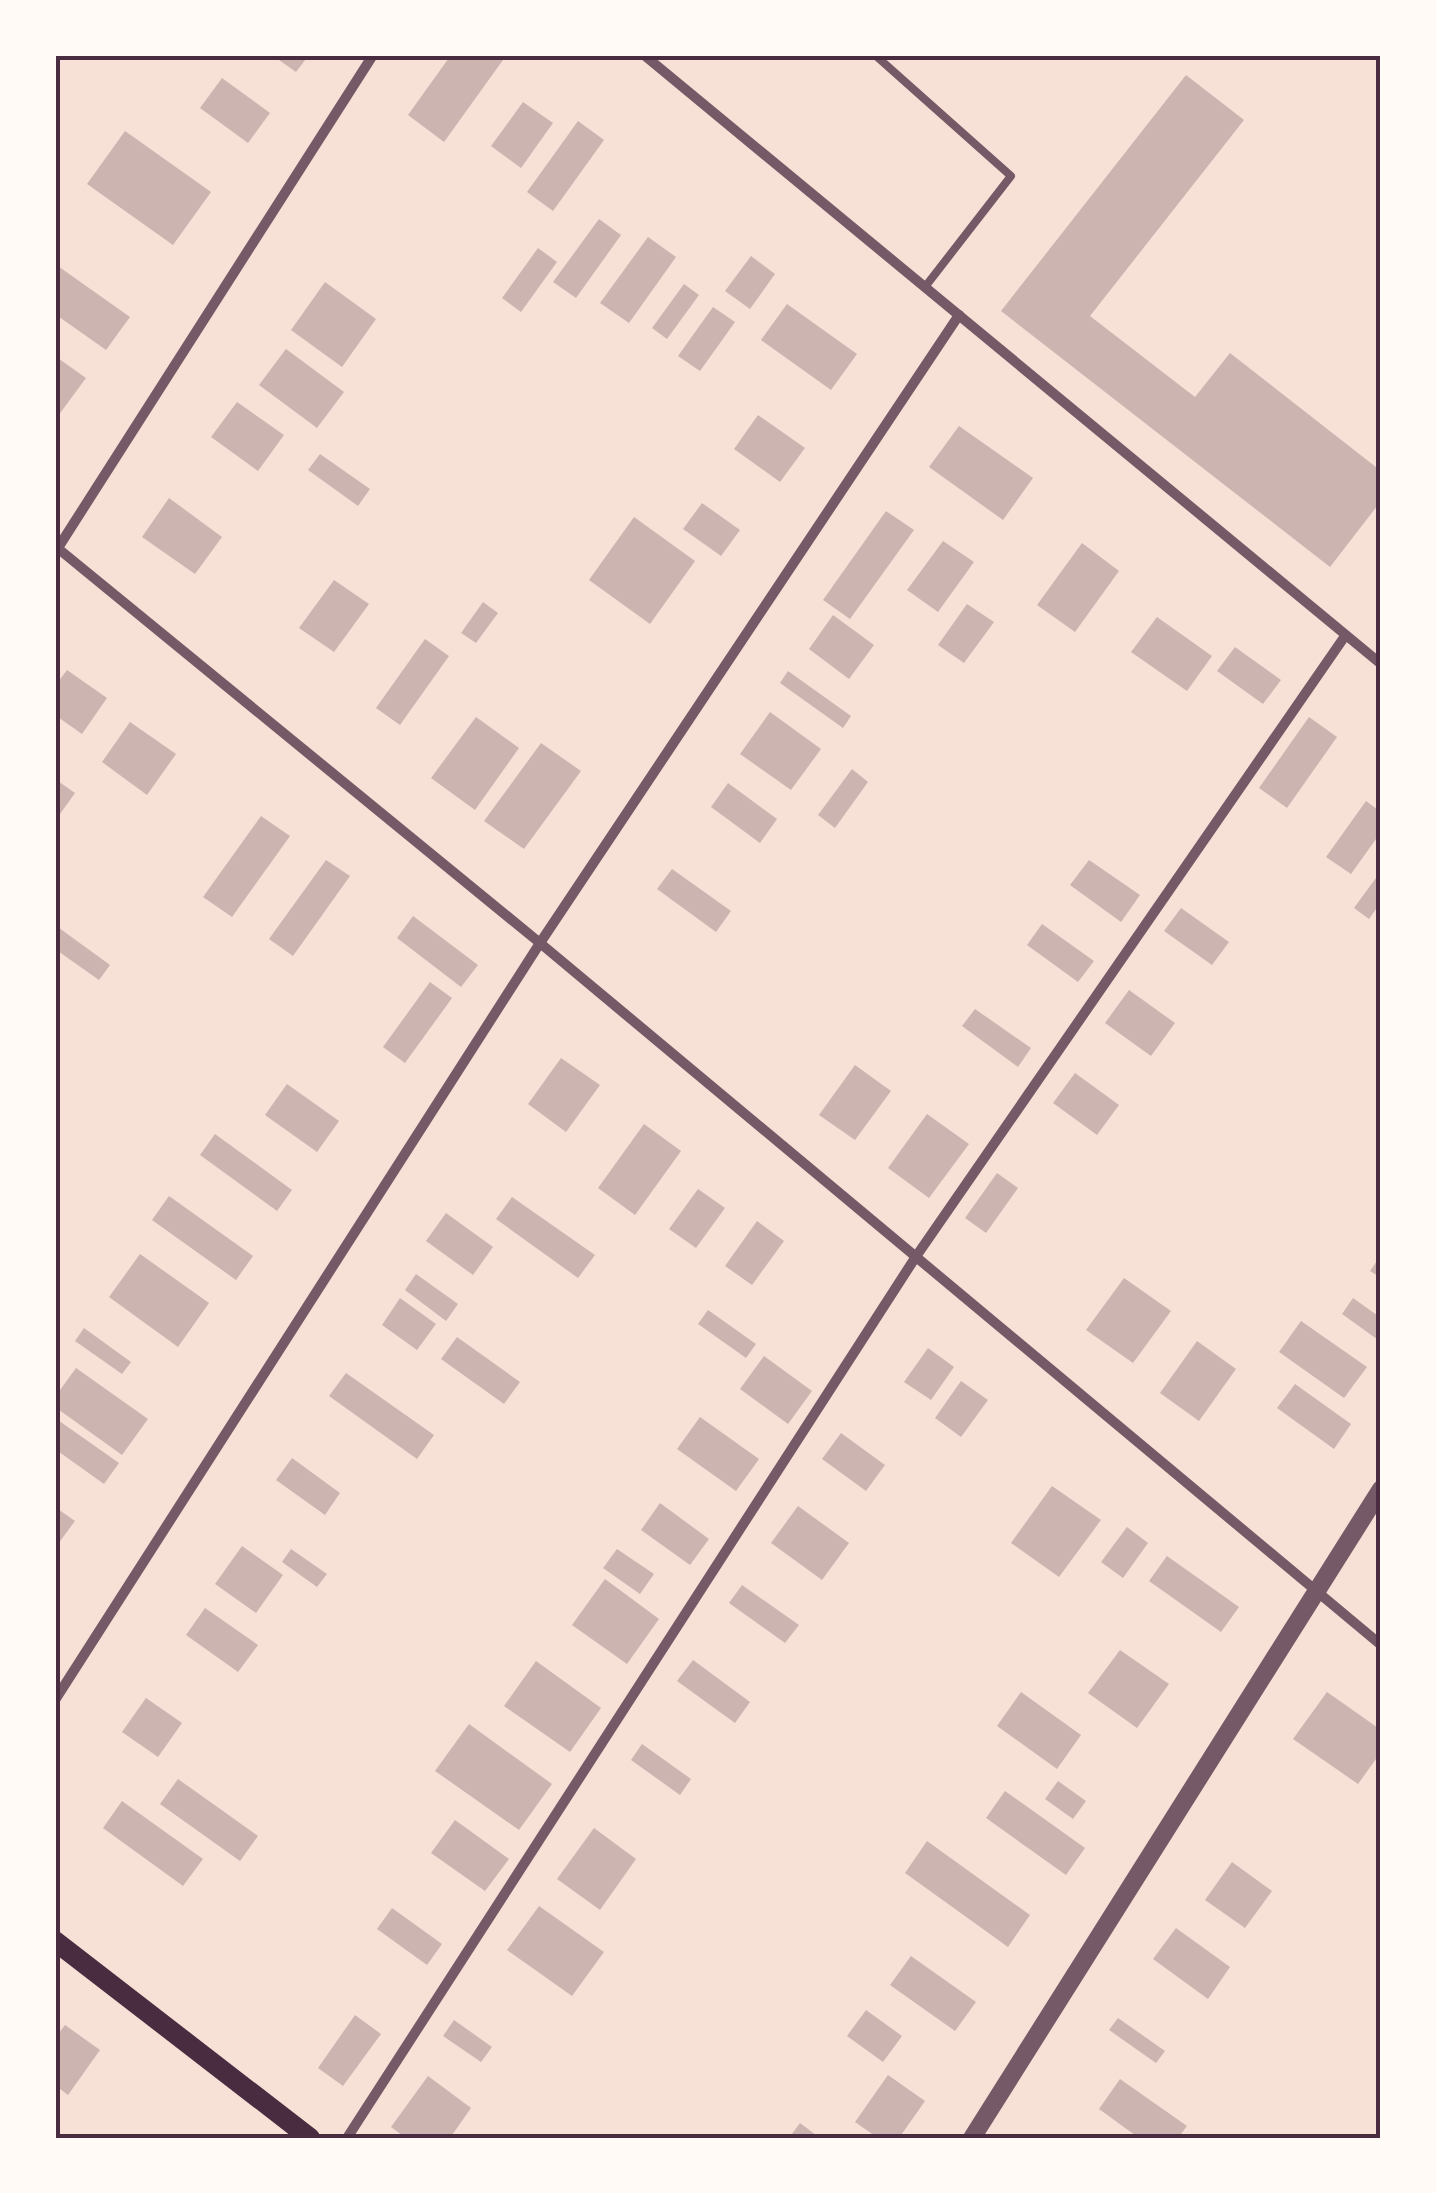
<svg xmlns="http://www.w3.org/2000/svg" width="1436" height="2193" font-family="Commissioner,sans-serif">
<rect width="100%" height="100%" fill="#f7e1d7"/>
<g fill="#ccb4b1">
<path d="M272 55H309L296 72Z"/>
<path d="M451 55H496L503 60 444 142 408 115Z"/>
<path d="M1186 75 1244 120 1090 316 1195 397 1230 353 1381 471V501L1330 567 1001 311Z"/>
<path d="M222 78 270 113 248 143 200 108Z"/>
<path d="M523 102 553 123 521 168 491 146Z"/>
<path d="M578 121 604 140 553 211 527 192Z"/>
<path d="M125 131 211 192 173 245 87 184Z"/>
<path d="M599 219 621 235 576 298 553 282Z"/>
<path d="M648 237 676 257 629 323 600 303Z"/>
<path d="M538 248 557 262 521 312 502 298Z"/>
<path d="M751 256 775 274 750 309 725 291Z"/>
<path d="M55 264 130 317 106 350 55 314Z"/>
<path d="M325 282 376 319 342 367 291 330Z"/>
<path d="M684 284 699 295 667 339 652 328Z"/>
<path d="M787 304 857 354 831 390 761 340Z"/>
<path d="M713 307 735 322 700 371 678 356Z"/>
<path d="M286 349 344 392 317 428 259 385Z"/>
<path d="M55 356 86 378 55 420Z"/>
<path d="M237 402 284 435 258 471 211 437Z"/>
<path d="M758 415 805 448 780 482 734 449Z"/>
<path d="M959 426 1033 478 1003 520 929 467Z"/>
<path d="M320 454 370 489 358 506 308 470Z"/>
<path d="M169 498 222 537 195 574 142 537Z"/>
<path d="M702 503 740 530 721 556 683 529Z"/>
<path d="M886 511 914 530 850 619 823 600Z"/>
<path d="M634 517 695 561 650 624 589 580Z"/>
<path d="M943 541 974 562 938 612 907 590Z"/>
<path d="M1082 543 1119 571 1075 632 1037 605Z"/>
<path d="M334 580 369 604 334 652 299 628Z"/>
<path d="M483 602 498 613 476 643 461 633Z"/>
<path d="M967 604 994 622 964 663 938 645Z"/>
<path d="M833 615 874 645 849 679 809 649Z"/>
<path d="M1157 617 1212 656 1187 691 1131 652Z"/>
<path d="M425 639 449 656 400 725 376 708Z"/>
<path d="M1235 647 1281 680 1263 704 1217 671Z"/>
<path d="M67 670 107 698 82 734 55 715V686Z"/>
<path d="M788 671 851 716 843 728 780 683Z"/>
<path d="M770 712 821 749 791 790 740 754Z"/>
<path d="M476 717 519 748 475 810 431 778Z"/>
<path d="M1309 717 1337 737 1287 808 1259 788Z"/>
<path d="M130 722 176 754 147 795 102 762Z"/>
<path d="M541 743 581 771 524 849 484 821Z"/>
<path d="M852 769 868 782 835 828 818 815Z"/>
<path d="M55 779 75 793 55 821Z"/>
<path d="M728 783 777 819 760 843 711 807Z"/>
<path d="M1366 801 1381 812V832L1351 874 1326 857Z"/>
<path d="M261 816 290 836 232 917 203 897Z"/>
<path d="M326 860 350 876 293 956 269 939Z"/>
<path d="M1089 860 1140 895 1121 922 1070 885Z"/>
<path d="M672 869 731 911 716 932 657 889Z"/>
<path d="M1381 871V902L1369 919 1354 908Z"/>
<path d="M1181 908 1229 942 1212 965 1164 931Z"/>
<path d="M413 916 478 965 461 987 397 938Z"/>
<path d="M1042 924 1094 961 1078 982 1027 945Z"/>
<path d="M55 925 110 965 99 980 55 949Z"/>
<path d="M430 982 452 998 405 1063 383 1047Z"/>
<path d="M1129 990 1175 1023 1151 1056 1105 1023Z"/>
<path d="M975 1009 1031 1048 1018 1067 962 1026Z"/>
<path d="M561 1058 600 1085 566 1132 528 1104Z"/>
<path d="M855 1065 891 1091 855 1140 819 1115Z"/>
<path d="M1075 1073 1119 1105 1097 1135 1053 1103Z"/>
<path d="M287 1084 339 1121 317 1152 265 1115Z"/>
<path d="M927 1114 969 1144 929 1198 888 1168Z"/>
<path d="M644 1124 681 1151 635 1215 598 1188Z"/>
<path d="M215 1134 292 1190 277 1211 200 1155Z"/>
<path d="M997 1173 1018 1188 986 1233 965 1218Z"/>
<path d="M698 1189 725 1208 696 1248 669 1229Z"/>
<path d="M169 1196 253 1256 236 1280 152 1220Z"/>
<path d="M512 1197 595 1255 578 1278 496 1219Z"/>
<path d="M446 1213 493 1247 473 1275 426 1241Z"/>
<path d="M757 1221 784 1241 752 1285 725 1266Z"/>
<path d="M140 1254 209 1303 178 1347 109 1297Z"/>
<path d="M1381 1255V1278L1370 1271Z"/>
<path d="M416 1274 458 1304 446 1321 405 1290Z"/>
<path d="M1124 1278 1171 1311 1133 1363 1086 1330Z"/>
<path d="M400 1298 436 1324 417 1350 382 1325Z"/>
<path d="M1353 1298 1381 1318V1342L1342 1314Z"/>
<path d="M708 1310 756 1344 746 1358 698 1324Z"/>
<path d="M1301 1321 1367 1367 1344 1398 1279 1352Z"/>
<path d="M84 1328 131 1362 122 1374 75 1341Z"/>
<path d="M457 1337 520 1382 504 1404 441 1359Z"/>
<path d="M1197 1341 1236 1369 1199 1421 1160 1393Z"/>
<path d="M928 1348 954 1367 931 1400 904 1382Z"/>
<path d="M764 1356 812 1391 788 1424 740 1389Z"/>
<path d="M76 1368 148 1419 122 1455 55 1407V1397Z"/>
<path d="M346 1373 434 1435 417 1459 329 1396Z"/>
<path d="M961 1381 988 1400 961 1437 935 1418Z"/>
<path d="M1295 1384 1351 1424 1334 1449 1277 1408Z"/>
<path d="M700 1417 759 1459 736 1491 677 1449Z"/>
<path d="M55 1418 119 1463 104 1484 55 1449Z"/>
<path d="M841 1433 885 1465 866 1491 822 1459Z"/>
<path d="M292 1458 340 1493 325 1515 276 1480Z"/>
<path d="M1052 1486 1101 1520 1059 1577 1011 1543Z"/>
<path d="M660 1503 709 1539 690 1565 641 1530Z"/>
<path d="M798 1506 849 1543 822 1580 771 1543Z"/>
<path d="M55 1507 75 1521 55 1548Z"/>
<path d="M1127 1527 1148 1543 1123 1578 1101 1562Z"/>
<path d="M242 1546 283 1575 256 1613 215 1584Z"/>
<path d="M291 1549 327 1574 317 1587 282 1562Z"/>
<path d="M617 1549 654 1574 640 1594 603 1568Z"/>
<path d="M1167 1556 1239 1607 1221 1632 1149 1581Z"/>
<path d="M605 1579 659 1619 627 1664 572 1625Z"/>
<path d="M742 1585 799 1625 785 1643 729 1603Z"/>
<path d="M205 1608 258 1645 238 1672 186 1635Z"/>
<path d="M1120 1650 1169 1684 1137 1728 1088 1693Z"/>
<path d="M693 1660 750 1702 735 1723 677 1681Z"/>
<path d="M536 1661 601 1708 570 1752 504 1706Z"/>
<path d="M1021 1692 1081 1735 1057 1769 997 1726Z"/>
<path d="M1327 1692 1381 1730V1752L1358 1784 1293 1739Z"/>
<path d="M146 1698 182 1723 158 1757 122 1732Z"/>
<path d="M469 1724 552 1784 519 1830 435 1771Z"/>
<path d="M642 1744 691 1779 680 1795 631 1760Z"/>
<path d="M178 1779 258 1836 240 1861 160 1804Z"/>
<path d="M1058 1781 1086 1801 1073 1819 1045 1799Z"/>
<path d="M1005 1791 1085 1848 1066 1875 986 1818Z"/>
<path d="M122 1801 203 1859 183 1886 103 1828Z"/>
<path d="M455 1820 509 1859 485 1891 431 1853Z"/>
<path d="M594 1828 636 1859 600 1910 557 1879Z"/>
<path d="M927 1841 1030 1915 1008 1947 905 1873Z"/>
<path d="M1232 1862 1272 1891 1245 1928 1205 1900Z"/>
<path d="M539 1906 604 1952 572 1996 507 1950Z"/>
<path d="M392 1908 442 1944 427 1965 377 1929Z"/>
<path d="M1176 1928 1230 1967 1208 1999 1153 1959Z"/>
<path d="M911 1956 976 2002 955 2031 890 1985Z"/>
<path d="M866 2010 902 2036 883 2062 847 2036Z"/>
<path d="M355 2015 381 2034 343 2086 318 2068Z"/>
<path d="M1118 2018 1165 2051 1156 2063 1109 2030Z"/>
<path d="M454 2020 492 2047 481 2062 443 2036Z"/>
<path d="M65 2025 100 2050 68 2095 55 2085V2038Z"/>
<path d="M888 2075 925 2101 899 2138H878L855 2122Z"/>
<path d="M428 2076 471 2108 450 2138H406L391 2127Z"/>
<path d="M1120 2079 1187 2126 1178 2138H1139L1099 2109Z"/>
<path d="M800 2123 820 2138H789Z"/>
</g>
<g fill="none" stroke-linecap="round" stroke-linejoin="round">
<path stroke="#755966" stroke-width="8" d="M875 55 1011 176 925 287"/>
<g stroke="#755966" stroke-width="10">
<path d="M644 55 1381 664"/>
<path d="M55 546 540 943 1381 1645"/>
<path d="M56 551 373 55"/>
<path d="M55 1700 540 943 959 315"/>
<path d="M347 2138 915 1258 1345 636"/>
</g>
<path stroke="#755966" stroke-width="18" d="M972 2138 1381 1489"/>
<path stroke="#4a2c40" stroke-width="20" d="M55 1941 310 2138"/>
</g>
<rect width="1436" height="2193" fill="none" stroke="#fffaf5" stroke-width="115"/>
<rect x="58" y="58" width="1320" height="2078" fill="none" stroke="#4a2c40" stroke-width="4"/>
</svg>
